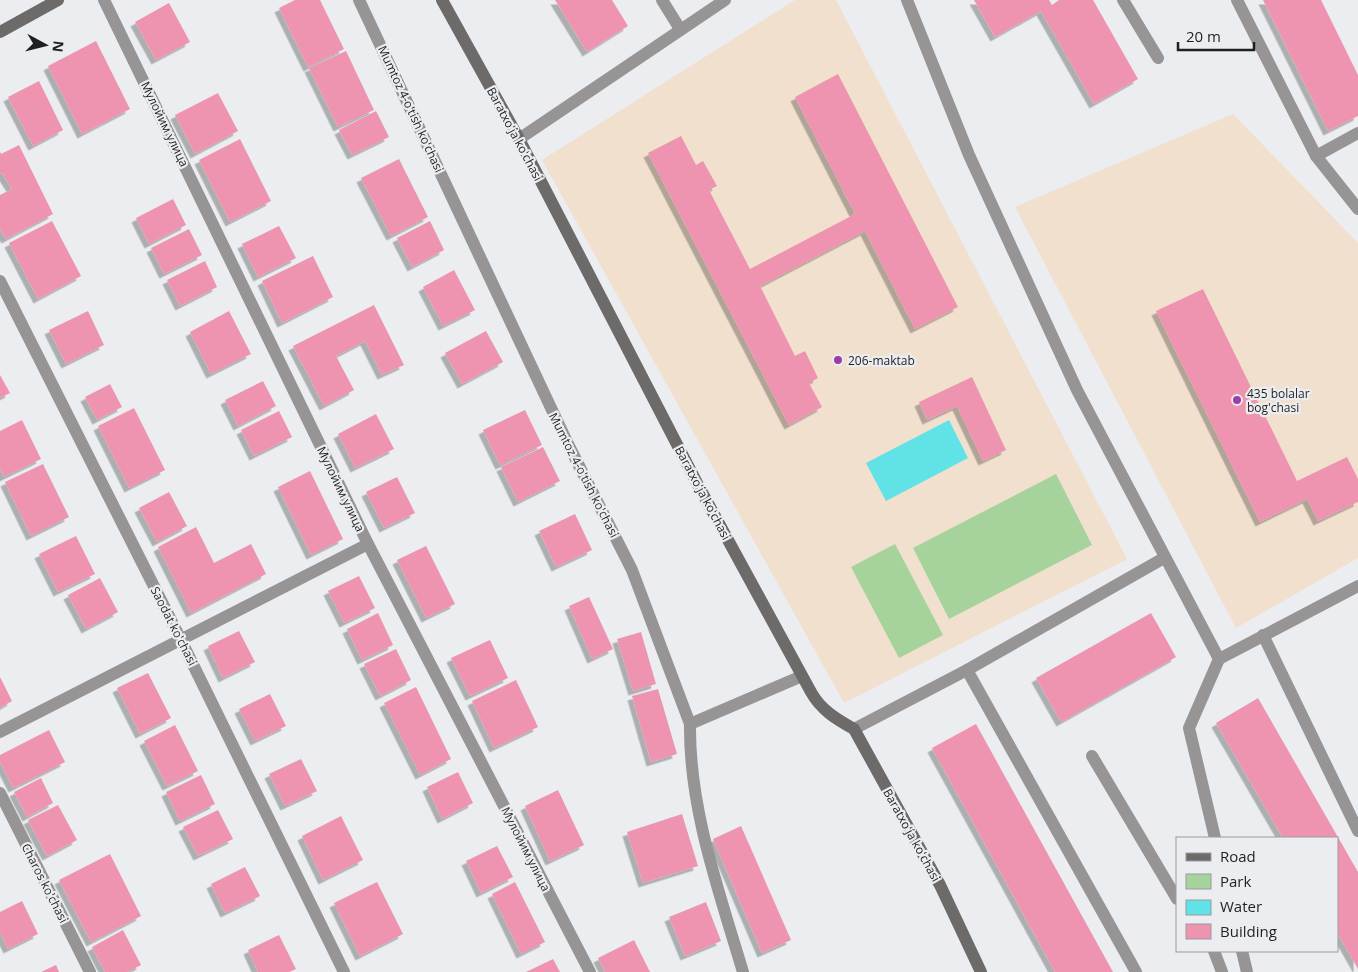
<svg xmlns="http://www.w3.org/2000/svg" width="1358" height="972" font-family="'Open Sans',sans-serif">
<defs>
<filter id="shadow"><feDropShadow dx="-4.5" dy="4.5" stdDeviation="0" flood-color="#0004"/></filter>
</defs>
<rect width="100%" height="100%" fill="#ebedf0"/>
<g fill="#f1e0ce">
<path d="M795 0H836L1127 559 844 703 542 160Z"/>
<path d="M1233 114 1358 243V558L1236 628 1015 207Z"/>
</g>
<g fill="#a6d39b">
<path d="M1056 474 1092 545 949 619 913 548Z"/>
<path d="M895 544 943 635 899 658 851 567Z"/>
</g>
<path fill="#60e2e7" d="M949 420 968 458 886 501 866 463Z"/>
<g fill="#ee94b1" filter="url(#shadow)">
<path d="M295 0H320L344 49 308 67 279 8Z"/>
<path d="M555 0H612L628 26 587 52Z"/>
<path d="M974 0H1049L1052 5 1059 0H1093L1138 79 1094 104 1041 11 995 37Z"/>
<path d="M1263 0H1321L1358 75V116L1328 131Z"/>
<path d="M169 3 190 42 156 60 135 22Z"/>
<path d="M96 41 130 109 82 134 48 66Z"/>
<path d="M346 51 374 110 338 127 309 68Z"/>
<path d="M838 74 958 307 915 329 865 231 760 286 795 356 805 351 818 378 809 383 822 407 789 425 648 153 681 136 696 165 703 161 717 186 709 190 750 269 855 214 795 97Z"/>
<path d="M39 81 63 130 33 146 8 97Z"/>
<path d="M218 93 238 131 195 154 175 115Z"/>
<path d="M376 111 389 137 352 155 339 130Z"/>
<path d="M240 139 271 201 230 222 199 160Z"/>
<path d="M19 145 53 214 6 239 0 229V195L12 189 2 173 0 174V151L1 154Z"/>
<path d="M399 159 428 217 391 236 361 178Z"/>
<path d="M173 199 186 225 149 244 136 218Z"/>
<path d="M52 221 81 276 38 299 9 243Z"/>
<path d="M430 221 444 250 412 267 397 238Z"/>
<path d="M279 226 296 258 258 277 242 244Z"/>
<path d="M189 229 202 255 164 274 151 248Z"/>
<path d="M313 256 333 297 282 323 262 281Z"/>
<path d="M205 261 217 287 180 306 167 280Z"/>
<path d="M454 270 475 310 443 326 423 287Z"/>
<path d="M1203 289 1297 481 1347 457 1358 479V502L1318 521 1307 499 1260 522 1156 311Z"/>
<path d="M374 305 404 365 382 375 365 341 336 356 354 390 324 406 293 346Z"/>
<path d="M88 311 104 345 66 364 49 330Z"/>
<path d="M229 311 251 354 211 374 190 332Z"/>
<path d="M486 331 503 362 462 384 445 353Z"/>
<path d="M0 375 10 393 0 398Z"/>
<path d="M972 377 1006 450 983 461 957 406 927 420 919 402Z"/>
<path d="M263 381 276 406 238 426 225 400Z"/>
<path d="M110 384 122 407 97 420 85 397Z"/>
<path d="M134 408 165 470 129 488 98 426Z"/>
<path d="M525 410 542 445 500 465 483 430Z"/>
<path d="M279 411 292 437 254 456 241 430Z"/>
<path d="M376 414 394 449 355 468 338 434Z"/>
<path d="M22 420 41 459 4 477 0 468V431Z"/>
<path d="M543 447 560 481 518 502 501 467Z"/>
<path d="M43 464 69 517 31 536 5 482Z"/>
<path d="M310 471 343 539 311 555 278 487Z"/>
<path d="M397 477 415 513 384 528 366 492Z"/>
<path d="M169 492 187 526 157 542 139 508Z"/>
<path d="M575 514 592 550 556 567 539 531Z"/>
<path d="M196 527 214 563 251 544 266 574 191 613 158 547Z"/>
<path d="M76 536 95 574 58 592 39 554Z"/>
<path d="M426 546 455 604 426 618 397 560Z"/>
<path d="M359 576 375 608 344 623 328 591Z"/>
<path d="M100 578 118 612 86 629 68 595Z"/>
<path d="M589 597 613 649 592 659 569 606Z"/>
<path d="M378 613 393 645 362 660 347 629Z"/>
<path d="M1151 613 1176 657 1061 722 1036 678Z"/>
<path d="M239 631 255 662 223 678 208 646Z"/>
<path d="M641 632 656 684 633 691 617 639Z"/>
<path d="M490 640 508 678 470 696 451 658Z"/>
<path d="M396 649 411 680 380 696 364 664Z"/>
<path d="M148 673 171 718 140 734 117 688Z"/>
<path d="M0 677 12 701 0 708Z"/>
<path d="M516 680 538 727 494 748 472 701Z"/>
<path d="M416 687 451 759 420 775 384 703Z"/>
<path d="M658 689 677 754 651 762 632 696Z"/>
<path d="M270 694 286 726 255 741 239 709Z"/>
<path d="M1258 698 1358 872V969L1337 932V838H1283L1216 723Z"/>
<path d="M976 724 1113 972H1055L932 748Z"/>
<path d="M175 725 198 771 167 786 144 741Z"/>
<path d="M49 730 65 762 13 788 0 762V755Z"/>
<path d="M301 759 317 791 285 806 269 774Z"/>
<path d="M458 772 473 803 442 819 427 787Z"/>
<path d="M201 775 215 804 180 821 166 792Z"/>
<path d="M41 778 53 803 27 817 14 792Z"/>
<path d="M558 790 584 845 550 861 525 806Z"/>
<path d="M58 805 77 840 47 856 28 820Z"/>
<path d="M218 810 233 839 198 856 183 827Z"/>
<path d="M682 814 698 866 643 883 627 832Z"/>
<path d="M341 816 363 860 323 880 302 836Z"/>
<path d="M741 826 791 940 762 953 713 839Z"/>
<path d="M497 846 513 877 481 893 466 861Z"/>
<path d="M110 854 141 916 91 942 59 880Z"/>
<path d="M245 867 260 896 225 913 211 884Z"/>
<path d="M377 882 403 934 360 956 334 903Z"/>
<path d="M515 882 545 942 521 954 492 894Z"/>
<path d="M22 901 38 934 8 949 0 932V912Z"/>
<path d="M706 902 721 941 685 956 669 917Z"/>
<path d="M123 930 141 965 127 972H105L92 947Z"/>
<path d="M279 935 296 969 289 972H258L248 950Z"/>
<path d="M634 940 650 972H605L598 958Z"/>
<path d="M553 959 560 972H526Z"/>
<path d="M56 965 59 972H41Z"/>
</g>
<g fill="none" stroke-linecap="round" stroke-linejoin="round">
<g stroke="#969494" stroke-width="12">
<path d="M662 0 680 29"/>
<path d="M907 0 969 155 1077 390 1219 659 1189 728 1215 838"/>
<path d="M1123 0 1158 58"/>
<path d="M1237 0 1316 156 1358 209"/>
<path d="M519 139 725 0"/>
<path d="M1316 156 1358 133"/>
<path d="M1263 635 1358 831"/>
<path d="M1219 659 1358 586"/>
<path d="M967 670 1136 972"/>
<path d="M690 724 802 676"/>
<path d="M854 729 967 670 1164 558"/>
<path d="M1092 756 1177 899"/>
<path d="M1214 951 1222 972"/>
<path d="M1242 951 1247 972"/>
</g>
<g stroke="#969494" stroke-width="12">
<path d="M104 0 368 544 590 972"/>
<path d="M359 0 568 444 632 570 690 724C689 809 719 891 743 972"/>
<path d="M0 281 180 638 344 972"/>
<path d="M0 732 368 544"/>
<path d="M0 793 90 972"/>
</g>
<g stroke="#6d6a6a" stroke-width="12">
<path d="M442 0 519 139 698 485 811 692C821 710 836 719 854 729L940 885 981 972"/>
<path d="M0 32 58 0"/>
</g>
</g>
<g fill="#9c3ea6" stroke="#ebedf0" stroke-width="2">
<circle cx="838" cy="360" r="5"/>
<circle cx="1237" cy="400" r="5"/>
</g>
<g text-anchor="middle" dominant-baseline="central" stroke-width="4.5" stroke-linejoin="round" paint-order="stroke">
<g font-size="12" fill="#1f2021" stroke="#ebedf0">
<text transform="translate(411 109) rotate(65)">Mumtoz 4-o'tish ko'chasi</text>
<text transform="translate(165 124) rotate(64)">Мулойим улица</text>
<text transform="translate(515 134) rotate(62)">Baratxoʻja koʻchasi</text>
<text transform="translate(584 475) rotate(63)">Mumtoz 4-o'tish ko'chasi</text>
<text transform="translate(341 489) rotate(64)">Мулойим улица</text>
<text transform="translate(703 493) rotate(62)">Baratxoʻja koʻchasi</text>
<text transform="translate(174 626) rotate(63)">Saodat ko'chasi</text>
<text transform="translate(912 835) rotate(61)">Baratxoʻja koʻchasi</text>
<text transform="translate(526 849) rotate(63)">Мулойим улица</text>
<text transform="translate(45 883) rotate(63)">Charos ko'chasi</text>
</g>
<g font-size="12" fill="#1f2021" stroke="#ebedf0" text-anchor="start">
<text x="848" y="360">206-maktab</text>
<text x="1247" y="393">435 bolalar<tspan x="1247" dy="14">bog'chasi</tspan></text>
</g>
</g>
<rect x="1176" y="837" width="162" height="115" fill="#ebedf0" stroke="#999b9d"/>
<rect x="1186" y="853" width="25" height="8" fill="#6d6a6a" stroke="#999b9d"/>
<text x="1220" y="862" font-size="15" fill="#1f2021">Road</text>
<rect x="1186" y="874" width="25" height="15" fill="#a6d39b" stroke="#999b9d"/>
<text x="1220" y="887" font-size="15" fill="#1f2021">Park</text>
<rect x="1186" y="900" width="25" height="15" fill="#60e2e7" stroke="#999b9d"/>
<text x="1220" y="912" font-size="15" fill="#1f2021">Water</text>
<rect x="1186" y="924" width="25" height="15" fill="#ee94b1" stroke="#999b9d"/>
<text x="1220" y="937" font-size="15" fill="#1f2021">Building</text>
<g transform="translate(45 45) rotate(97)" stroke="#ebedf0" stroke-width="4" paint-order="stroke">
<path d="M0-4L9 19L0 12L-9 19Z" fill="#1f2021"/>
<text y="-8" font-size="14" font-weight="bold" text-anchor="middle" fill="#1f2021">N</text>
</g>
<path d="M1178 42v8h76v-8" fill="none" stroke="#1f2021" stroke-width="2.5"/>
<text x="1186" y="42" font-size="15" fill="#1f2021" stroke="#ebedf0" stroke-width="4" paint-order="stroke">20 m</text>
</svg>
